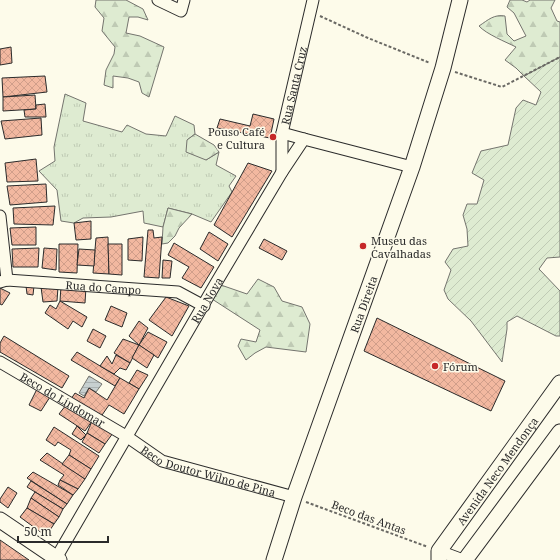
<svg xmlns="http://www.w3.org/2000/svg" width="560" height="560" font-family="'Noto Serif',serif">
<defs>
<pattern id="grass-tufts" width="24" height="20" patternUnits="userSpaceOnUse"><rect width="24" height="20" fill="#deebd1"/><path d="M3 7l-1-3M5 7V3M7 7l1-3M15 17l-1-3M17 17v-4M19 17l1-3" fill="none" stroke="#bfcab4"/></pattern>
<pattern id="forest-firs" width="22" height="20" patternUnits="userSpaceOnUse"><rect width="22" height="20" fill="#deebd1"/><path d="M5 1l3.5 6h-7zM16 11l3.5 6h-7z" fill="#bfcab4"/></pattern>
<pattern id="garden-furrows" width="10" height="10" patternUnits="userSpaceOnUse"><rect width="10" height="10" fill="#deebd1"/><path d="M-1 1l2-2M0 10L10 0M9 11l2-2" fill="none" stroke="#bfcab4"/></pattern>
<pattern id="water-rules" width="6" height="5" patternUnits="userSpaceOnUse"><rect width="6" height="5" fill="#c7d0d0"/><path d="M0 2.5h6" fill="none" stroke="#abb3b3"/></pattern>
<pattern id="building-cross-hatch" width="8" height="8" patternUnits="userSpaceOnUse"><rect width="8" height="8" fill="#f2b8a0"/><path d="M0 0l8 8M0 8l8-8" fill="none" stroke="#d09e8a"/></pattern>
</defs>
<rect width="100%" height="100%" fill="#fdfbea"/>
<path fill="url(#grass-tufts)" stroke="#74746e" d="M65 94 86 103 83 121 122 132 127 125 146 134 166 136 175 116 194 125 195 134 187 140 206 160 219 152 216 165 236 176 229 186 232 192 211 222 192 214 168 208 163 227 144 223 143 211 111 217 83 218 74 223 61 221 57 190 39 171 55 161 54 147Z"/>
<g fill="url(#forest-firs)" stroke="#74746e">
<path d="M96 0H126L143 9 148 20 138 17H129L126 33 140 36 164 47 149 97 142 93 139 82 128 78 113 76V88L104 85 106 70 114 54 115 47 102 31 104 18 95 7Z"/>
<path d="M510 0H522L527 2 530 0H555L551 8 557 21 560 22V57L524 76 516 68 505 60 516 47C506 42 486 34 479 26 488 20 494 14 505 16L507 34 514 41 526 36 514 13 507 7Z"/>
<path d="M195 134 214 145 219 152 206 160 186 152 187 140Z"/>
<path d="M168 208 192 214 179 228 175 236 168 243 162 244 163 227Z"/>
<path d="M258 279 274 287 282 301 302 307 310 324 306 352 266 347 255 353 246 360 238 346 241 339 256 342 260 330 212 299 218 284 247 294Z"/>
</g>
<path fill="url(#garden-furrows)" stroke="#74746e" d="M560 57V257L547 258 539 269 560 291V336H556L517 316 507 322V329L502 362 471 321 448 299 444 290 451 270 445 262 453 249 468 246 467 229 463 215 467 204H477L484 180 472 173 481 151 508 145 516 108 523 100 536 105 541 92 524 76Z"/>
<path fill="url(#water-rules)" stroke="#74746e" d="M89 376 102 384 96 392 89 388 84 396 79 393Z"/>
<g fill="url(#building-cross-hatch)" stroke="#2b2b2b">
<path d="M11 47 12 63 0 65V49Z"/>
<path d="M45 76 47 92 3 97 2 78Z"/>
<path d="M35 95 36 109 3 111V97Z"/>
<path d="M45 104 46 117H25L24 110 36 109V105Z"/>
<path d="M253 114 274 119 270 138 217 128 220 119 250 126Z"/>
<path d="M41 118 42 135 5 139 1 121Z"/>
<path d="M36 159 38 181 7 182 5 163Z"/>
<path d="M248 163 272 171 232 237 214 225Z"/>
<path d="M46 184 47 202 10 205 7 186Z"/>
<path d="M55 206 53 225 14 224 13 208Z"/>
<path d="M91 221V239L76 240 74 223Z"/>
<path d="M36 227V245H12L10 228Z"/>
<path d="M148 230H153L154 238 162 237 159 278 144 277Z"/>
<path d="M209 232 228 244 218 261 200 249Z"/>
<path d="M108 237 109 274 93 273 96 238Z"/>
<path d="M143 237 142 261 128 260V239Z"/>
<path d="M264 239 287 251 282 260 259 248Z"/>
<path d="M174 243 214 267 201 288 182 278 189 267 168 255Z"/>
<path d="M59 244H78L77 273 59 272Z"/>
<path d="M108 244H122V275L109 274Z"/>
<path d="M39 248 38 267H13L12 249Z"/>
<path d="M44 248 57 249 56 270 42 268Z"/>
<path d="M79 249 95 250 94 266 77 265Z"/>
<path d="M163 260 172 261 170 278H162Z"/>
<path d="M26 286H34L33 295 27 294Z"/>
<path d="M61 286 86 287 85 303 60 301Z"/>
<path d="M41 287H58L57 301 43 302Z"/>
<path d="M0 288 10 293 2 305 0 304Z"/>
<path d="M166 297 189 306 172 336 149 320Z"/>
<path d="M60 301 87 317 82 327 73 321 68 329 45 313 50 305 56 309Z"/>
<path d="M111 306 127 313 122 327 105 320Z"/>
<path d="M377 318 505 381 491 411 364 351Z"/>
<path d="M139 321 148 328 139 345 129 336Z"/>
<path d="M93 329 106 336 100 348 87 341Z"/>
<path d="M148 332 167 342 158 358 139 345Z"/>
<path d="M4 336 69 376 62 388 0 352V343Z"/>
<path d="M123 339 139 345 130 363 114 353Z"/>
<path d="M139 345 154 355 147 368 132 358Z"/>
<path d="M77 352 120 378 115 386 71 360Z"/>
<path d="M116 355 130 363 126 370 120 368 114 374 100 366 107 356 112 364Z"/>
<path d="M137 370 148 375 139 389 129 383Z"/>
<path d="M120 378 139 389 124 414 109 405 100 418 71 399 75 393 84 398 89 388 107 400Z"/>
<path d="M37 389 50 397 41 411 29 405Z"/>
<path d="M66 405 92 421 85 431 59 414Z"/>
<path d="M92 421 113 433 105 444 87 433Z"/>
<path d="M77 426 86 435 81 440 72 434Z"/>
<path d="M54 427 99 456 91 469 69 455 71 450 58 442 55 446 46 440Z"/>
<path d="M87 433 105 444 99 453 82 442Z"/>
<path d="M47 453 85 479 78 489 60 480 64 475 40 460Z"/>
<path d="M69 455 91 469 85 479 62 464Z"/>
<path d="M33 472 73 495 67 504 27 478Z"/>
<path d="M60 480 78 489 73 495 58 485Z"/>
<path d="M31 481 67 504 63 509 27 487Z"/>
<path d="M8 487 17 493 8 508 0 502V499Z"/>
<path d="M35 492 63 509 59 517 31 498Z"/>
<path d="M31 498 59 517 54 524 27 508Z"/>
<path d="M27 508 54 524 46 536 20 517Z"/>
<path d="M0 540 29 560H0Z"/>
</g>
<g fill="none" stroke-linecap="round" stroke-linejoin="round">
<g stroke="#2b2b2b" stroke-width="13">
<g id="street">
<path d="M158 0 181 11 184 0"/>
<path d="M282 133 304 139"/>
<path id="s1" d="M282 172V133L313 0"/>
<path d="M0 216 7 280"/>
<path id="s2" d="M0 282 7 280 178 292 204 306"/>
<path id="s3" d="M0 362 126 436 162 461 294 497"/>
<path d="M439 551 463 560"/>
<path id="s4" d="M55 560 216 283 282 172 304 139 412 167"/>
</g>
</g>
<g stroke="#2b2b2b" stroke-width="17">
<g id="secondary">
<path d="M0 520 59 560"/>
<path id="s5" d="M274 560 294 497 412 167 443 68 460 0"/>
<path id="s6" d="M439 560V551L560 383"/>
<path d="M465 560 560 432"/>
</g>
</g>
<g stroke="#6a6964" stroke-width="2" stroke-dasharray="3 2" stroke-linecap="butt">
<path d="M320 16 368 38 430 63"/>
<path d="M455 72 502 87 560 57"/>
<path d="M306 502 428 547"/>
</g>
<use href="#street" stroke="#fdfbea" stroke-width="11"/>
<use href="#secondary" stroke="#fdfbea" stroke-width="15"/>
</g>
<g fill="#c62828" stroke="#fdfbea" stroke-width="1.5">
<circle cx="273" cy="137" r="4"/>
<circle cx="363" cy="246" r="4"/>
<circle cx="435" cy="366" r="4"/>
</g>
<g text-anchor="middle" dominant-baseline="central" stroke-width="3" stroke-linejoin="round" paint-order="stroke">
<g font-size="11" fill="#2b2b2b" stroke="#fdfbea">
<text stroke="none"><textPath href="#s1" startOffset="88">Rua Santa Cruz</textPath></text>
<text stroke="none"><textPath href="#s2" startOffset="104">Rua do Campo</textPath></text>
<text stroke="none"><textPath href="#s4" startOffset="301">Rua Nova</textPath></text>
<text stroke="none"><textPath href="#s5" startOffset="271">Rua Direita</textPath></text>
<text stroke="none"><textPath href="#s3" startOffset="73">Beco do Lindomar</textPath></text>
<text stroke="none"><textPath href="#s3" startOffset="237">Beco Doutor Wilno de Pina</textPath></text>
<text stroke="none"><textPath href="#s6" startOffset="108">Avenida Neco Mendonça</textPath></text>
<text transform="translate(369 517) rotate(20)">Beco das Antas</text>
</g>
<g font-size="11" fill="#2b2b2b" stroke="#fdfbea" text-anchor="start">
<text x="265" y="131" text-anchor="end">Pouso Café<tspan x="265" dy="13">e Cultura</tspan></text>
<text x="371" y="240">Museu das<tspan x="371" dy="13">Cavalhadas</tspan></text>
<text x="443" y="366">Fórum</text>
</g>
</g>
<path d="M18 536v6h90v-6" fill="none" stroke="#2b2b2b" stroke-width="2"/>
<text x="24" y="536" font-size="12" fill="#2b2b2b" stroke="#fdfbea" stroke-width="3" paint-order="stroke">50 m</text>
</svg>
